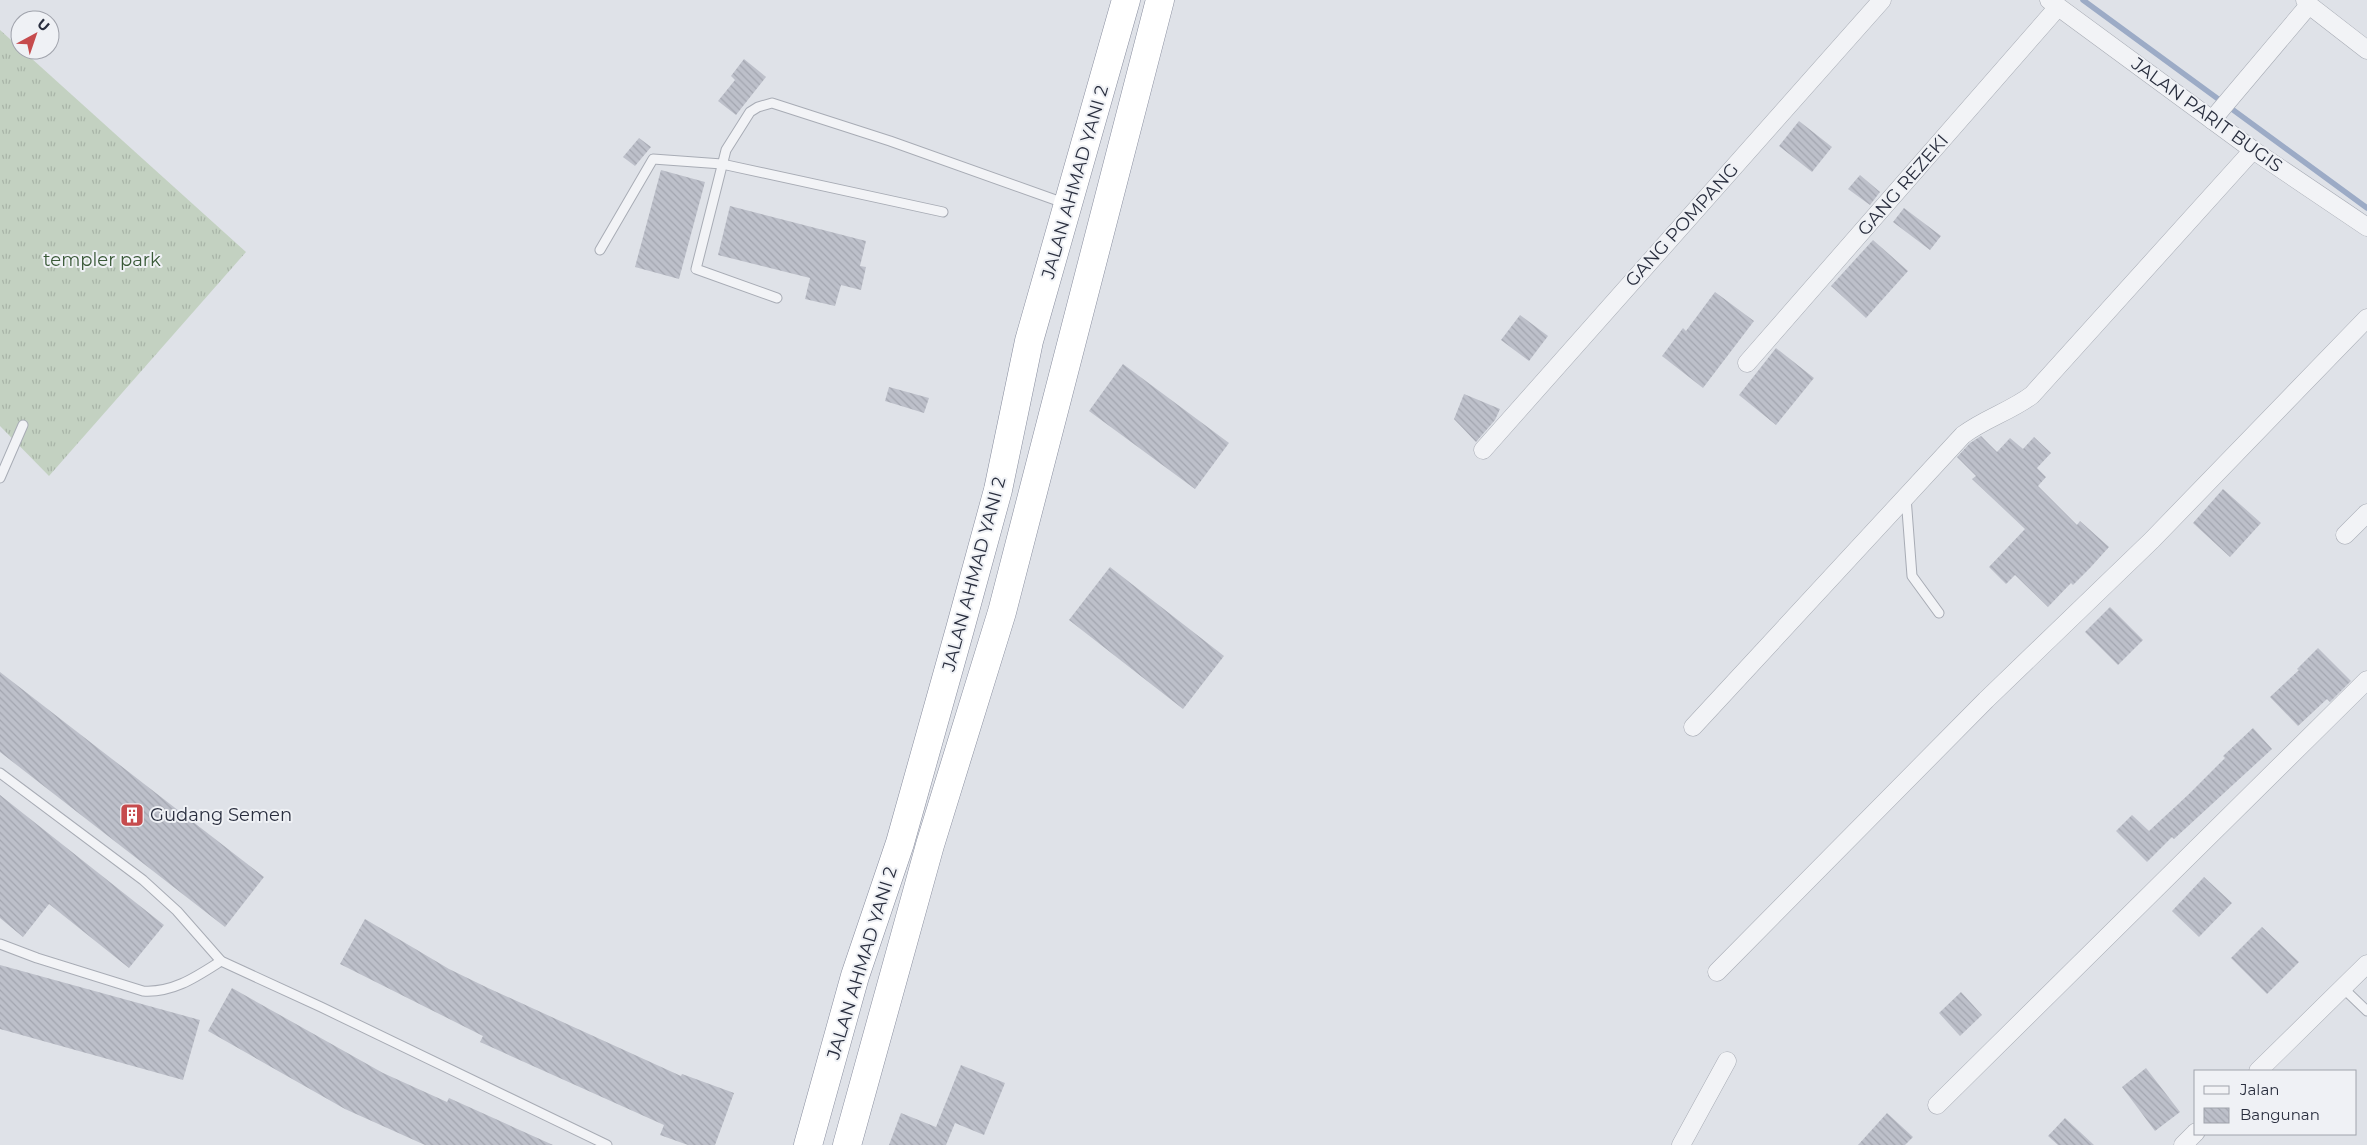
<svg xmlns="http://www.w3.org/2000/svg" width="2367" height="1145" font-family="Montserrat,sans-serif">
<defs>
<pattern id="grass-tufts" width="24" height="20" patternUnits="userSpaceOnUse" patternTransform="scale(1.25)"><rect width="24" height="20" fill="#c3d1c1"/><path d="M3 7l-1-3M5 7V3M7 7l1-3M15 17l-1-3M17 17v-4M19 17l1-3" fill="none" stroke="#a8b4a7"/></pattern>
<pattern id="building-back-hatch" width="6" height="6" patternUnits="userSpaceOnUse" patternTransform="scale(1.25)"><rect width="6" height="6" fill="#bdc0ca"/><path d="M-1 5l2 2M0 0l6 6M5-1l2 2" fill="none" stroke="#a2a5af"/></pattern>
</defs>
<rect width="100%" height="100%" fill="#dfe2e8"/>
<path fill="url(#grass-tufts)" d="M0 30 246 252 49 476 0 426Z"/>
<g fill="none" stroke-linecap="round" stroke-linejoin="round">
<path stroke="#9cabc6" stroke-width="5.5" d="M2083 0 2367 208"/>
</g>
<g fill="url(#building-back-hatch)">
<path d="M744 59 766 77 736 115 718 101 735 80 731 76Z"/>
<path d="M1799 121 1832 147 1812 172 1779 146Z"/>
<path d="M639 138 651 147 635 166 623 157Z"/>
<path d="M661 170 705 182 679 279 635 267Z"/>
<path d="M1860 175 1880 192 1870 205 1848 189Z"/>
<path d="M730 206 866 241 860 266 866 267 861 290 841 285 835 306 805 299 810 278 718 255Z"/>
<path d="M1904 208 1941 236 1930 250 1893 222Z"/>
<path d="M1873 240 1908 271 1866 318 1831 286Z"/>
<path d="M1715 292 1754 321 1703 388 1662 356 1683 328 1686 331Z"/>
<path d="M1520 315 1548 336 1529 361 1501 340Z"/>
<path d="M1776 348 1814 378 1776 425 1739 395Z"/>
<path d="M1123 364 1229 443 1195 489 1089 411Z"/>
<path d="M889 387 929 398 924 413 885 401Z"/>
<path d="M1464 394 1500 409 1495 420 1476 442 1454 419Z"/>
<path d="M1981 436 1997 452 2010 438 2023 449 2034 437 2051 453 2037 468 2046 477 2038 486 2077 525 2080 521 2109 547 2090 568 2073 585 2071 583 2048 607 2015 575 2006 584 1989 567 2025 529 1972 479 1976 476 1957 457 1970 443Z"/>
<path d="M2223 489 2261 523 2230 557 2193 523Z"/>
<path d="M1110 567 1224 656 1183 709 1069 620Z"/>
<path d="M2110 607 2143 640 2118 665 2085 632Z"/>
<path d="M2318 648 2351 681 2330 702 2327 699 2298 726 2270 697 2299 670 2297 669Z"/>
<path d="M0 672 264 877 225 927 0 752Z"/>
<path d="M2253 728 2272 749 2174 839 2172 837 2147 862 2116 831 2132 815 2149 831 2189 794 2225 758 2223 756Z"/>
<path d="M0 795 164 925 129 968 49 904 23 937 0 918Z"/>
<path d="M2204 877 2232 903 2199 937 2172 911Z"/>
<path d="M365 919 449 969 488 988 681 1076 682 1074 734 1093 715 1145H688L660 1135 664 1125 480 1042 483 1036 340 964Z"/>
<path d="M2262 927 2299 962 2267 994 2231 958Z"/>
<path d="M0 965 200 1020 183 1080 0 1029Z"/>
<path d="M232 988 383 1073 447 1102 449 1098 553 1145H425L345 1109 208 1031Z"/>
<path d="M1961 992 1982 1015 1960 1036 1939 1013Z"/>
<path d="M961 1065 1005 1083 984 1135 955 1123 946 1145H889L901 1113 936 1127Z"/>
<path d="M2146 1068 2180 1112 2155 1131 2122 1087Z"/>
<path d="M1887 1113 1913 1137 1905 1145H1858Z"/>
<path d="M2065 1118 2094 1145H2058L2048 1136Z"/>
</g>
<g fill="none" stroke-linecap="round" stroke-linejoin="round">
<g stroke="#a8acb5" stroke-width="11">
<g id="lane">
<path d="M600 250 653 159 722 164 943 212"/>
<path d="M777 298 696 269 726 150 750 112 758 107 772 103 890 141 1064 203"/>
<path d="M0 478 23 425"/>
<path d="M1906 497 1912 576 1939 613"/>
<path d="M0 773 143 880 177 911 221 961 321 1007 607 1145"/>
<path d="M0 944 37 958 143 991C173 993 196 977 221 961"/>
<path d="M2343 988 2367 1011"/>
</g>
</g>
<g stroke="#a8acb5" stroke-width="19">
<g id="street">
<path d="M2049 0 2253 150 2367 227"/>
<path d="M2305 0 2309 5 2367 50"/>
<path d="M2212 120 2309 5"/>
<path d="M1747 363 2058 7"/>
<path d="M1483 450 1882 0"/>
<path d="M2345 535 2367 513"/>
<path d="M1693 727 1963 435C1984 419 2011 411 2032 395L2253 150"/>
<path d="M1717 972 1986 700 2152 540 2367 318"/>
<path d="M2258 1071 2367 964"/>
<path d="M1937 1105 2367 680"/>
<path d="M1681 1145 1727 1061"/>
<path d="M2183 1145 2196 1132"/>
</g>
</g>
<g stroke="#888d9e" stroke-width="29">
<g id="highway">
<path d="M808 1145 855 976 900 843 960 629 998 490 1029 341 1126 0"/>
<path d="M847 1145 930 845 1002 612 1160 0"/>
</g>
</g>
<use href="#lane" stroke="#f2f3f6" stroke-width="9"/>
<use href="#street" stroke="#f2f3f6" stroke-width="18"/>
<use href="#highway" stroke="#fff" stroke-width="28"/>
</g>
<defs>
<g id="building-square" transform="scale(1.25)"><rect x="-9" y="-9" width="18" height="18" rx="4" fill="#c64b4d" stroke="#eff1f5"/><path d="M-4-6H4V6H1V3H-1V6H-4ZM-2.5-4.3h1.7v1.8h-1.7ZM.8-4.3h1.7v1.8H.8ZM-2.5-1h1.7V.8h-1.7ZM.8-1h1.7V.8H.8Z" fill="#fff"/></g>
</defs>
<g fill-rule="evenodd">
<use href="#building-square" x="132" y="815"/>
</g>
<g text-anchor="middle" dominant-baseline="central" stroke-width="4" stroke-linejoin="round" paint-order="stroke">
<g font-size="18" fill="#292e3e" stroke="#eff1f5">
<text transform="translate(2207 115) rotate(36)">JALAN PARIT BUGIS</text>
<text transform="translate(1075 182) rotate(-74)">JALAN AHMAD YANI 2</text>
<text transform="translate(1903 185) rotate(-49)">GANG REZEKI</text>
<text transform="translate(1682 225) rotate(-48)">GANG POMPANG</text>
<text transform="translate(974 574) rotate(-75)">JALAN AHMAD YANI 2</text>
<text transform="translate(862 963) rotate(-73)">JALAN AHMAD YANI 2</text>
</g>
<g font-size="18" fill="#395937" stroke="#eff1f5">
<text x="102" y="260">templer park</text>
</g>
<g font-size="18" fill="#292e3e" stroke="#eff1f5" text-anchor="start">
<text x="150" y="815">Gudang Semen</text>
</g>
</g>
<rect x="2194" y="1070" width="162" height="65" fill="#eff1f5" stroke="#a0a3ac"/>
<rect x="2204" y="1086" width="25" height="8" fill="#f2f3f6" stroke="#a0a3ac"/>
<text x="2240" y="1095" font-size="15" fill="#292e3e">Jalan</text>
<rect x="2204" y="1108" width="25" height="15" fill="url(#building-back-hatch)" stroke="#a0a3ac"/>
<text x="2240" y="1120" font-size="15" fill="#292e3e">Bangunan</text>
<g transform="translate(35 35) rotate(40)"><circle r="24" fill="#eff1f5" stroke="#a0a3ac"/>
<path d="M0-4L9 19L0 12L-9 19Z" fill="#c64b4d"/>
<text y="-8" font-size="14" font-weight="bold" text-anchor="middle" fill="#292e3e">U</text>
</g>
</svg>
